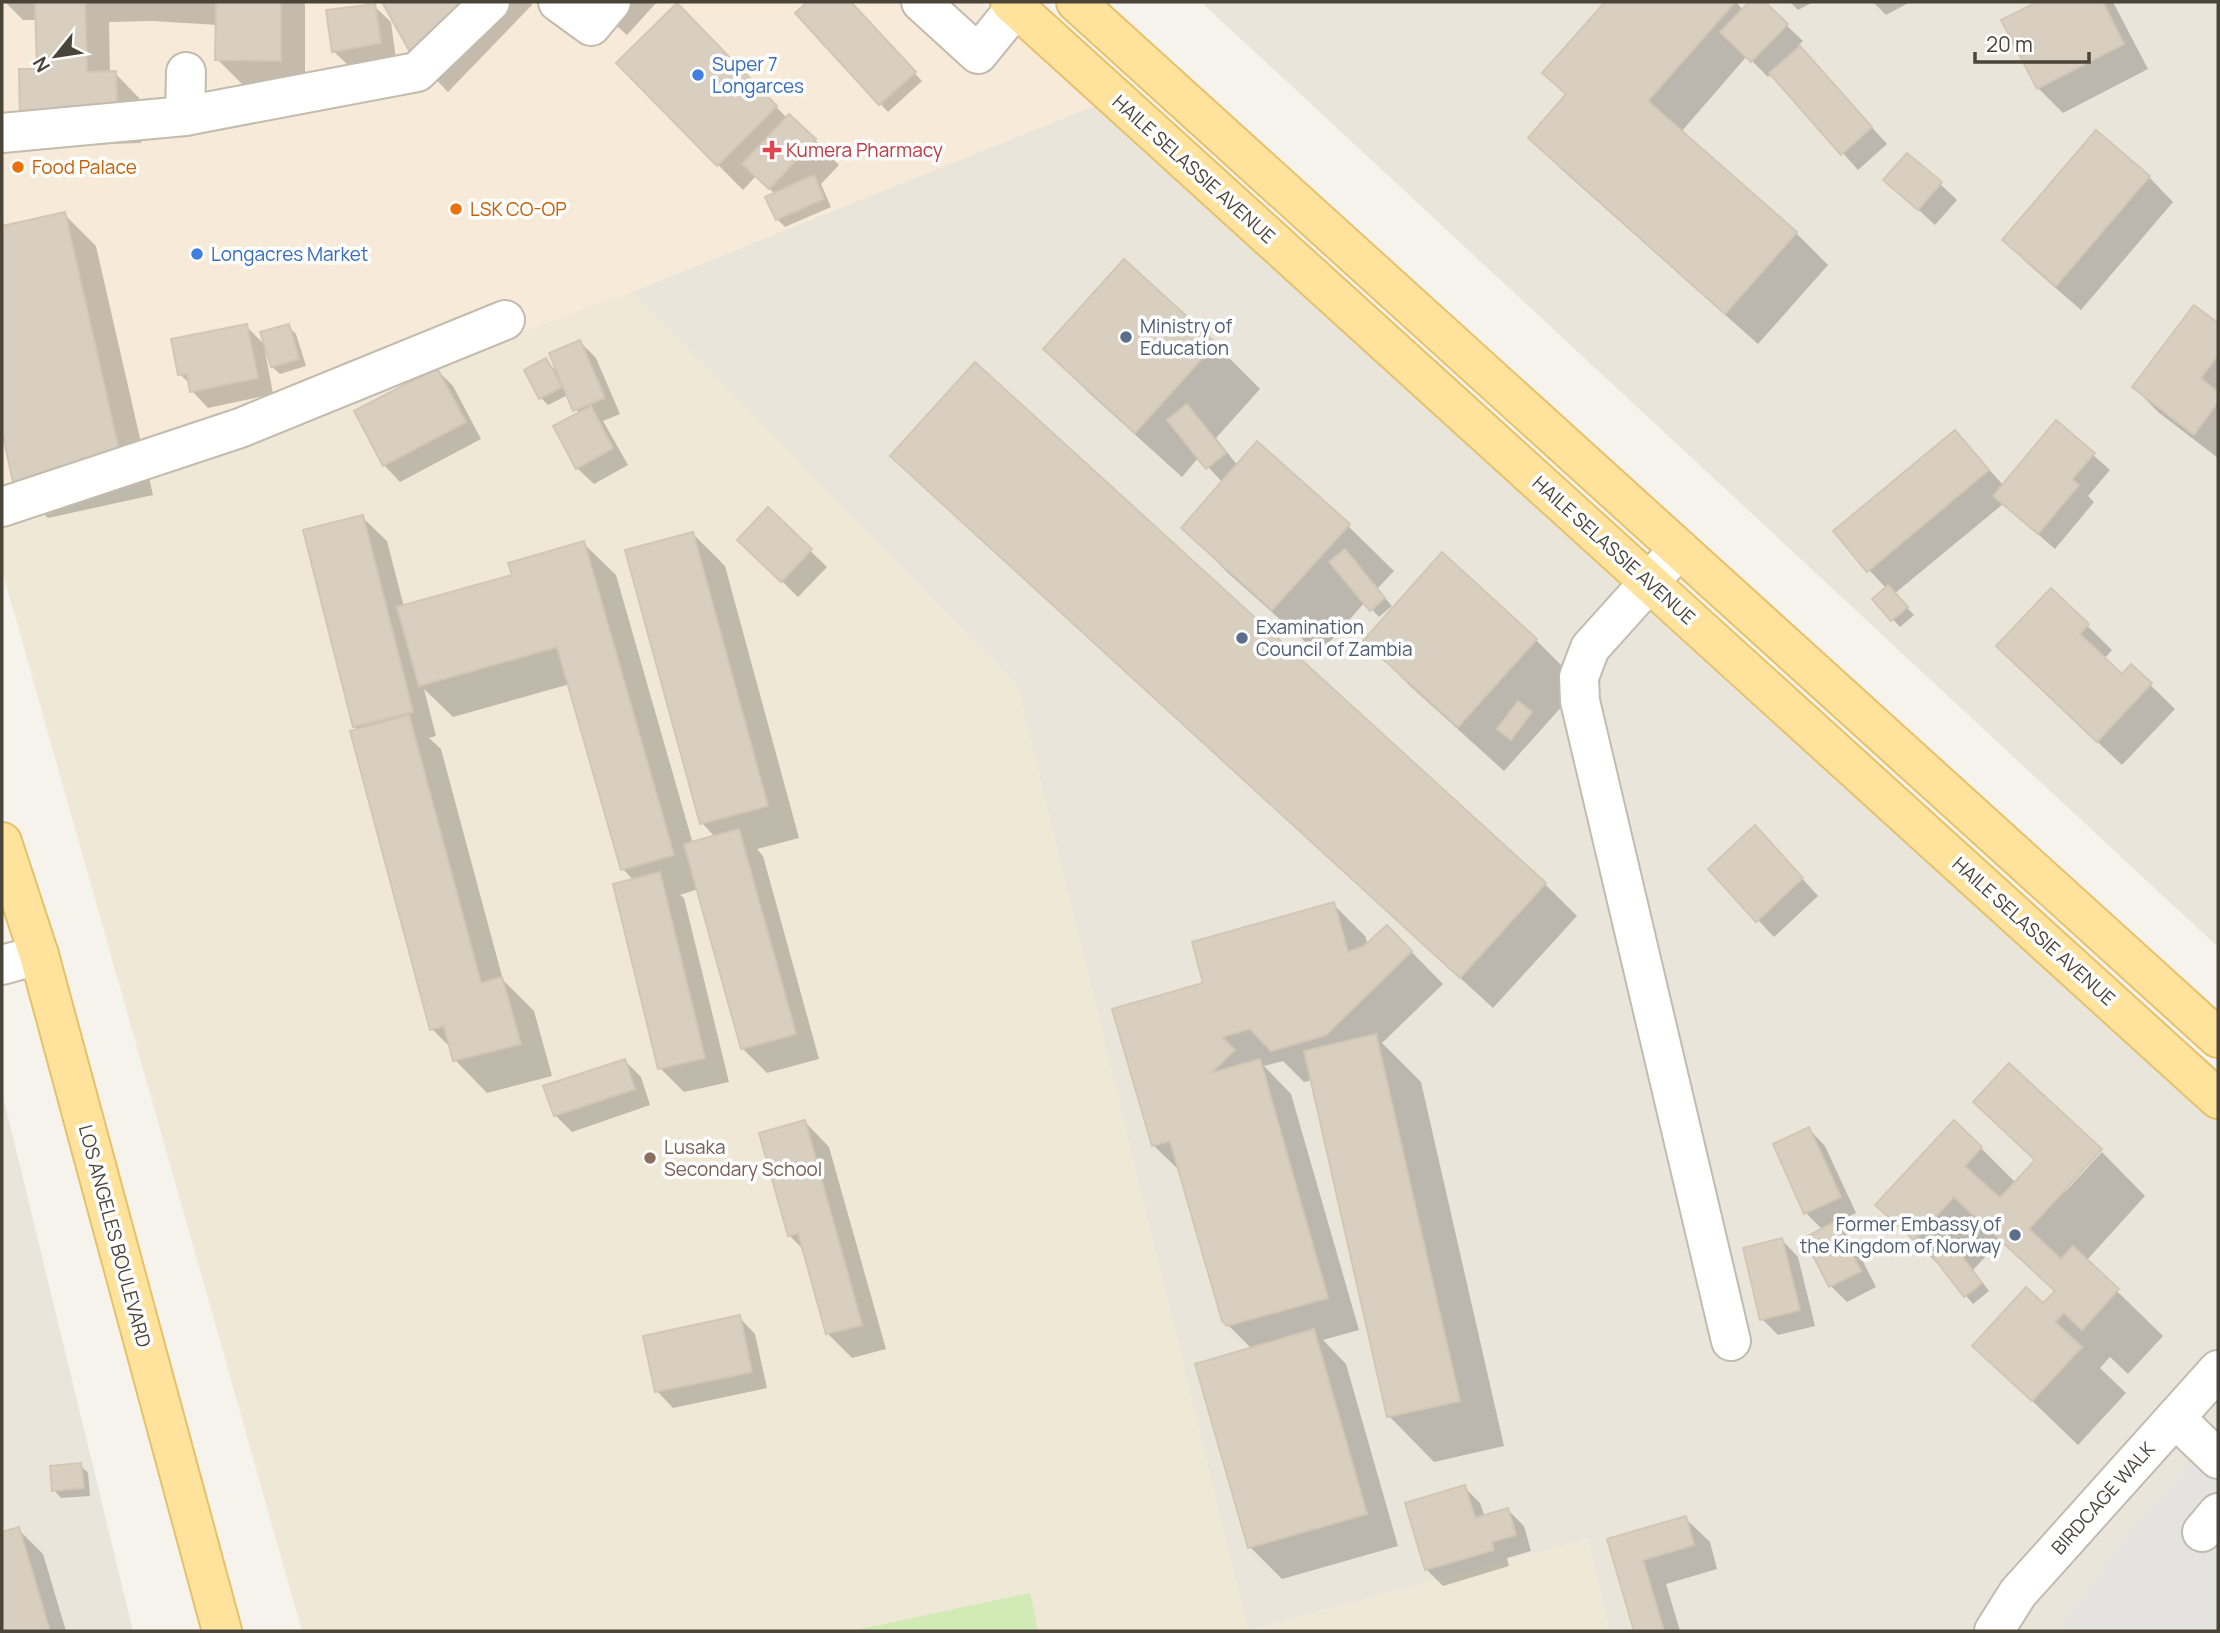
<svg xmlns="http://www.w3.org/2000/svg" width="2220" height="1633" font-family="Manrope,sans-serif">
<rect width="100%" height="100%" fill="#f6f3ec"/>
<g fill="#eae5da">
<path d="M1201 2H2218V947L1309 102Z"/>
<path d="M1094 106 2218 1121V1631H1609L1588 1539 1248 1631 1017 685 631 292Z"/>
<path d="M2 1092 133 1631H2Z"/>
</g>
<path fill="#f7ead8" d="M2 2H980L1094 106 631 292 2 520Z"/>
<g fill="#efe8d6">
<path d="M631 292 1017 685 1248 1631H302L2 570V520Z"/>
<path d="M1588 1539 1609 1631H1249Z"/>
</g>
<path fill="#d2eab5" d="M1030 1593 1038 1631H851Z"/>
<path fill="#e5e3e0" d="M2218 1434V1631H2057L2146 1512Z"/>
<g fill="#0003">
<path d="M5 2H305V85L242 84 217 59 218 25 152 21 109 22 110 73H115L139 98 141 143 47 146 39 70 37 20H23Z"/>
<path d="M384 2H531L532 5 448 92 417 60Z"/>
<path d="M590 2H657L627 35Z"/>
<path d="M809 2H850L922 81 888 112 797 13Z"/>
<path d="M1607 2H1736L1743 10 1751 2H1762L1803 41 1798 46 1887 144 1858 170 1772 73 1768 77 1747 56 1681 132 1796 233 1828 265 1758 344 1562 170 1530 138 1567 96 1545 73Z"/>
<path d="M1790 2H1813L1798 10Z"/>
<path d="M1873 2H1910L1886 15Z"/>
<path d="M2040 2H2113L2148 69 2063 113 2038 88 2003 21Z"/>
<path d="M374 6 391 22 396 59 350 67 333 51Z"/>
<path d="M677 6 787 118 815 140 839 165 821 184 831 207 785 227 777 219 775 194 756 176 743 190 618 64Z"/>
<path d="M2149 177 2173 202 2081 310 2029 265 2004 240Z"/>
<path d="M1886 180 1940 184 1957 200 1935 225Z"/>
<path d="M64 214 96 246 153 495 48 518 16 486 2 423V227Z"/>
<path d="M1124 261 1215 344 1260 389 1216 438 1238 466 1348 526 1394 571 1377 589 1392 606 1379 617 1365 602 1319 654 1228 573 1183 528 1223 483 1199 457 1182 477 1090 394 1045 349Z"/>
<path d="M2194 307 2218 325V458L2158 412 2134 387Z"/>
<path d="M246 326 265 345 288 326 296 334 306 366 280 374 272 367 267 350 265 351 273 394 208 408 192 391 191 385 180 374Z"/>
<path d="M580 342 596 358 620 414 603 421 628 465 594 484 577 468 579 414 568 395 548 405 541 398 546 360 559 374Z"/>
<path d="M437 370 453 386 481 439 400 482 384 465Z"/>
<path d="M2057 423 2110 470 2088 496 2094 502 2055 549 2003 504 1894 594 1914 615 1900 627 1874 599 1887 589 1869 570 1955 432 2004 486Z"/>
<path d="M892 456 1545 884 1577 916 1493 1008 924 488Z"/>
<path d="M768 510 827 567 798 597 756 556Z"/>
<path d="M362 517 387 541 404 607 514 576 583 543 616 575 693 844 716 838 702 823 693 534 725 566 799 838 757 849 763 856 819 1059 767 1073 742 1048 698 889 680 895 684 898 729 1082 684 1092 660 1068 633 880 623 869 570 684 453 717 424 689 436 736 429 738 441 749 503 980 534 1011 552 1076 487 1093 455 1060 452 1049 432 1029 359 731 354 726Z"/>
<path d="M2051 590 2112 650 2104 659 2123 676 2131 666 2175 709 2122 765 2023 671Z"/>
<path d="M1536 640 1581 685 1504 771 1410 686 1365 641Z"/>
<path d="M1771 844 1818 896 1774 937 1758 920Z"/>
<path d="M1333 904 1365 936 1368 945 1387 927 1443 984 1382 1043 1421 1082 1504 1446 1434 1462 1389 1416 1312 1080 1304 1082 1283 1061 1264 1066 1291 1094 1359 1330 1323 1340 1346 1364 1398 1546 1282 1579 1250 1547 1252 1349 1223 1320 1181 1172 1153 1145 1205 984Z"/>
<path d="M625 1061 641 1077 650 1105 572 1132 555 1115Z"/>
<path d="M2009 1066 2065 1192 2102 1152 2145 1196 2086 1261 2163 1336 2128 1374 2110 1357 2100 1368 2126 1393 2078 1445 1975 1346 2043 1306 2056 1292 2000 1241 1973 1270 1989 1291 1973 1304 1947 1273 1878 1205 1981 1148 2016 1183 2036 1161 1975 1102Z"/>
<path d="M805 1122 829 1147 886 1349 852 1358 828 1334 804 1250 789 1235Z"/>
<path d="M1809 1129 1825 1146 1856 1213 1835 1223 1852 1240 1876 1287 1847 1302 1831 1286 1823 1230 1806 1213Z"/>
<path d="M1782 1240 1798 1257 1815 1326 1778 1335 1762 1319Z"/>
<path d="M739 1317 755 1334 767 1388 673 1408 657 1391Z"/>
<path d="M80 1465 88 1473 90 1496 61 1498 54 1490Z"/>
<path d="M1464 1487 1480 1503 1485 1517 1508 1510 1524 1526 1531 1551 1507 1558 1509 1566 1443 1586 1426 1569Z"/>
<path d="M1685 1518 1710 1542 1717 1569 1666 1584 1680 1631H1636L1609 1540Z"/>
<path d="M18 1529 43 1554 66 1631H2V1534Z"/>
</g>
<g fill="#d8cfc1" stroke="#d3c7b4" stroke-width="2">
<path d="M35 2H85L87 72 116 71 117 119 20 122 19 69H37Z"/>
<path d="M216 2H281V61L215 60Z"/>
<path d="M382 2H472L415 61Z"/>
<path d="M807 2H851L916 72 879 105 795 13Z"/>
<path d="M1605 2H1735L1648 101 1797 232 1725 314 1528 138 1566 94 1542 73Z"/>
<path d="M1749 2H1765L1788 24 1751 62 1720 32Z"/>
<path d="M2037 2H2103L2124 44 2037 89 2001 20Z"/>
<path d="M677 3 777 106 717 166 616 63Z"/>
<path d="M375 4 381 43 332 52 326 10Z"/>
<path d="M1800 46 1872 127 1841 155 1769 73Z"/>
<path d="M789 114 816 139 769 189 742 164Z"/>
<path d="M2096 130 2150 176 2056 286 2002 240Z"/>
<path d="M1907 153 1942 182 1918 210 1883 180Z"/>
<path d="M814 175 824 199 776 220 765 197Z"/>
<path d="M65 212 122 463 14 487 2 431V226Z"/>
<path d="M1124 259 1216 343 1135 433 1043 349Z"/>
<path d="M2194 305 2218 323V355L2201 378 2218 392V402L2194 435 2132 387Z"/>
<path d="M247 324 258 378 190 392 187 374 178 375 171 339Z"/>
<path d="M289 324 299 359 271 367 260 332Z"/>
<path d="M580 340 605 398 573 411 549 353Z"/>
<path d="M546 358 562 387 539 399 524 370Z"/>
<path d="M975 362 1546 883 1460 978 890 456Z"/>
<path d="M437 368 466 422 383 466 354 411Z"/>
<path d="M1187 404 1226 453 1206 469 1167 420Z"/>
<path d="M591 406 613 448 576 469 553 426Z"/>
<path d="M2056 420 2095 453 2072 479 2079 485 2038 534 1993 496Z"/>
<path d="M1955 430 1989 470 1867 572 1833 531Z"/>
<path d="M1257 441 1350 524 1272 610 1181 528Z"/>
<path d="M768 507 812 549 781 582 737 540Z"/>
<path d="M363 515 413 712 353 727 303 530Z"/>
<path d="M693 532 768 806 700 824 625 550Z"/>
<path d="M584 541 674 855 621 870 557 647 419 686 397 607 512 575 508 563Z"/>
<path d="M1345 549 1385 598 1370 611 1329 562Z"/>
<path d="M1442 552 1537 639 1458 727 1363 641Z"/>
<path d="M1888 585 1908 607 1891 621 1872 599Z"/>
<path d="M2051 588 2089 624 2080 634 2122 674 2131 664 2152 683 2097 742 1996 646Z"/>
<path d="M1518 701 1532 712 1511 740 1497 729Z"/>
<path d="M409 715 481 983 502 977 521 1044 453 1061 444 1026 430 1030 350 731Z"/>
<path d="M1755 825 1803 878 1756 922 1708 869Z"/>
<path d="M739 829 796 1034 741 1049 684 844Z"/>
<path d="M660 872 705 1058 658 1069 613 884Z"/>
<path d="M1334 902 1348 952 1364 946 1387 925 1412 951 1326 1035 1271 1051 1250 1029 1222 1037 1235 1050 1211 1073 1260 1059 1328 1298 1227 1326 1222 1321 1170 1141 1152 1146 1112 1009 1203 983 1192 942Z"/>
<path d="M1376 1034 1460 1401 1387 1417 1304 1051Z"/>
<path d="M625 1059 635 1089 554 1116 543 1086Z"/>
<path d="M2009 1063 2102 1149 2029 1229 2061 1259 2073 1246 2119 1289 2082 1330 2064 1313 2055 1322 2082 1347 2032 1401 1972 1346 2026 1287 2043 1303 2055 1291 1954 1197 1914 1240 1875 1205 1954 1120 1982 1147 1965 1166 2000 1198 2035 1160 1973 1102Z"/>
<path d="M805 1120 862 1325 826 1334 798 1233 788 1236 759 1133Z"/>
<path d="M1809 1127 1841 1197 1804 1214 1773 1144Z"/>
<path d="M1836 1221 1861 1271 1829 1287 1804 1238Z"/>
<path d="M1782 1238 1800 1310 1760 1320 1743 1248Z"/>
<path d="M1950 1240 1982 1283 1964 1297 1931 1254Z"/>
<path d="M740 1315 752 1372 655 1392 643 1336Z"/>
<path d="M1314 1329 1367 1514 1248 1548 1195 1364Z"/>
<path d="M81 1463 84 1488 52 1491 50 1466Z"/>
<path d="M1465 1485 1475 1518 1508 1508 1516 1535 1492 1542 1494 1550 1425 1570 1405 1503Z"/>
<path d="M1686 1516 1694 1545 1643 1560 1664 1631H1634L1607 1539Z"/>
<path d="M19 1527 50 1631H2V1532Z"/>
</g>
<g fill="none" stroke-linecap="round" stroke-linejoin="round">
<g stroke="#c2bbae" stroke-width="42">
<g id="minor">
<path d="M558 2 591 26 611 2"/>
<path d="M921 2 978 54 1016 7"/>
<path d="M185 116 417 72 490 2"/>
<path d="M2 133 185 116 186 72"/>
<path d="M2 507 240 428 505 320"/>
<path d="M1679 549 1590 648 1579 677 1580 701 1731 1341"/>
<path d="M2 965 39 955"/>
<path d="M2175 1418 2218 1459"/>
<path d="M2202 1532 2218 1513"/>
<path d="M1994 1631 2018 1593 2218 1370"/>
</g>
</g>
<g stroke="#e6c16a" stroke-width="42">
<g id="major">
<path d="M1010 2 2218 1099"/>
<path d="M1076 2 2218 1038"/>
<path d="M2 842 39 955 222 1631"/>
</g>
</g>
<use href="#minor" stroke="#fff" stroke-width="38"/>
<use href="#major" stroke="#ffe39c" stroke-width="38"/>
</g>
<g fill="#3f7fe0" stroke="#fff" stroke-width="2.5">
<circle cx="698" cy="75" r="7"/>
<circle cx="197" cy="254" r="7"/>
</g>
<path fill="#e0444e" stroke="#fff" stroke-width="2.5" d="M768.5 139.5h7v7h7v7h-7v7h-7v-7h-7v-7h7z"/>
<g fill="#e8710a" stroke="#fff" stroke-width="2.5">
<circle cx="18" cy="167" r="7"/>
<circle cx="456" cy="209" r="7"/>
</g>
<g fill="#5c6f8a" stroke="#fff" stroke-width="2.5">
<circle cx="1126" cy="337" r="7"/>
<circle cx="1242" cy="638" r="7"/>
<circle cx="2015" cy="1235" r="7"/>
</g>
<circle fill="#8d6e63" stroke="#fff" stroke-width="2.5" cx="650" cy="1158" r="7"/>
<g text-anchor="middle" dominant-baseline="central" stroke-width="7" stroke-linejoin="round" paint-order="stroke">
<g font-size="19" fill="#366cbe" stroke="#fff" text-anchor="start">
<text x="712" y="64">Super 7<tspan x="712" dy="22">Longarces</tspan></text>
<text x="211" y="254">Longacres Market</text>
</g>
<g font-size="19" fill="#be3a42" stroke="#fff" text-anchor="start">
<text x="786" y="150">Kumera Pharmacy</text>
</g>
<g font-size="19" fill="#c56008" stroke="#fff" text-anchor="start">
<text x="32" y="167">Food Palace</text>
<text x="470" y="209">LSK CO-OP</text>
</g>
<g font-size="19" fill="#4b4439" stroke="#fff">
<text transform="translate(1194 169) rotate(42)">HAILE SELASSIE AVENUE</text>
<text transform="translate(1614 550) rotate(42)">HAILE SELASSIE AVENUE</text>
<text transform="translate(2034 931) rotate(42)">HAILE SELASSIE AVENUE</text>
<text transform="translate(115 1236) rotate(75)">LOS ANGELES BOULEVARD</text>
<text transform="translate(2103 1498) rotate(-48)">BIRDCAGE WALK</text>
</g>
<g font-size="19" fill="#4e5e75" stroke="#fff" text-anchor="start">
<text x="1140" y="326">Ministry of<tspan x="1140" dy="22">Education</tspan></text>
<text x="1256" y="627">Examination<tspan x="1256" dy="22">Council of Zambia</tspan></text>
<text x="2001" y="1224" text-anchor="end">Former Embassy of<tspan x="2001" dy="22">the Kingdom of Norway</tspan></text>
</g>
<g font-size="19" fill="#785e54" stroke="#fff" text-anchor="start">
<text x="664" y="1147">Lusaka<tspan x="664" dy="22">Secondary School</tspan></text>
</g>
</g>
<rect width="2220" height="1633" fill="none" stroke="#4b4439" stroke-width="7"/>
<g transform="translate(56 56) rotate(240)" stroke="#ffffff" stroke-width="5" paint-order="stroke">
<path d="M0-5L12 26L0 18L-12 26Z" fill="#4b4439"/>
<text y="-10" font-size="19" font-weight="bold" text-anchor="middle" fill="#4b4439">N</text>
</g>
<path d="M1975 52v10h114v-10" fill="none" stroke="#4b4439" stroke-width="3.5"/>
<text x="1986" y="52" font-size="21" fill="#4b4439" stroke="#ffffff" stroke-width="5" paint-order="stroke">20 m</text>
</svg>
